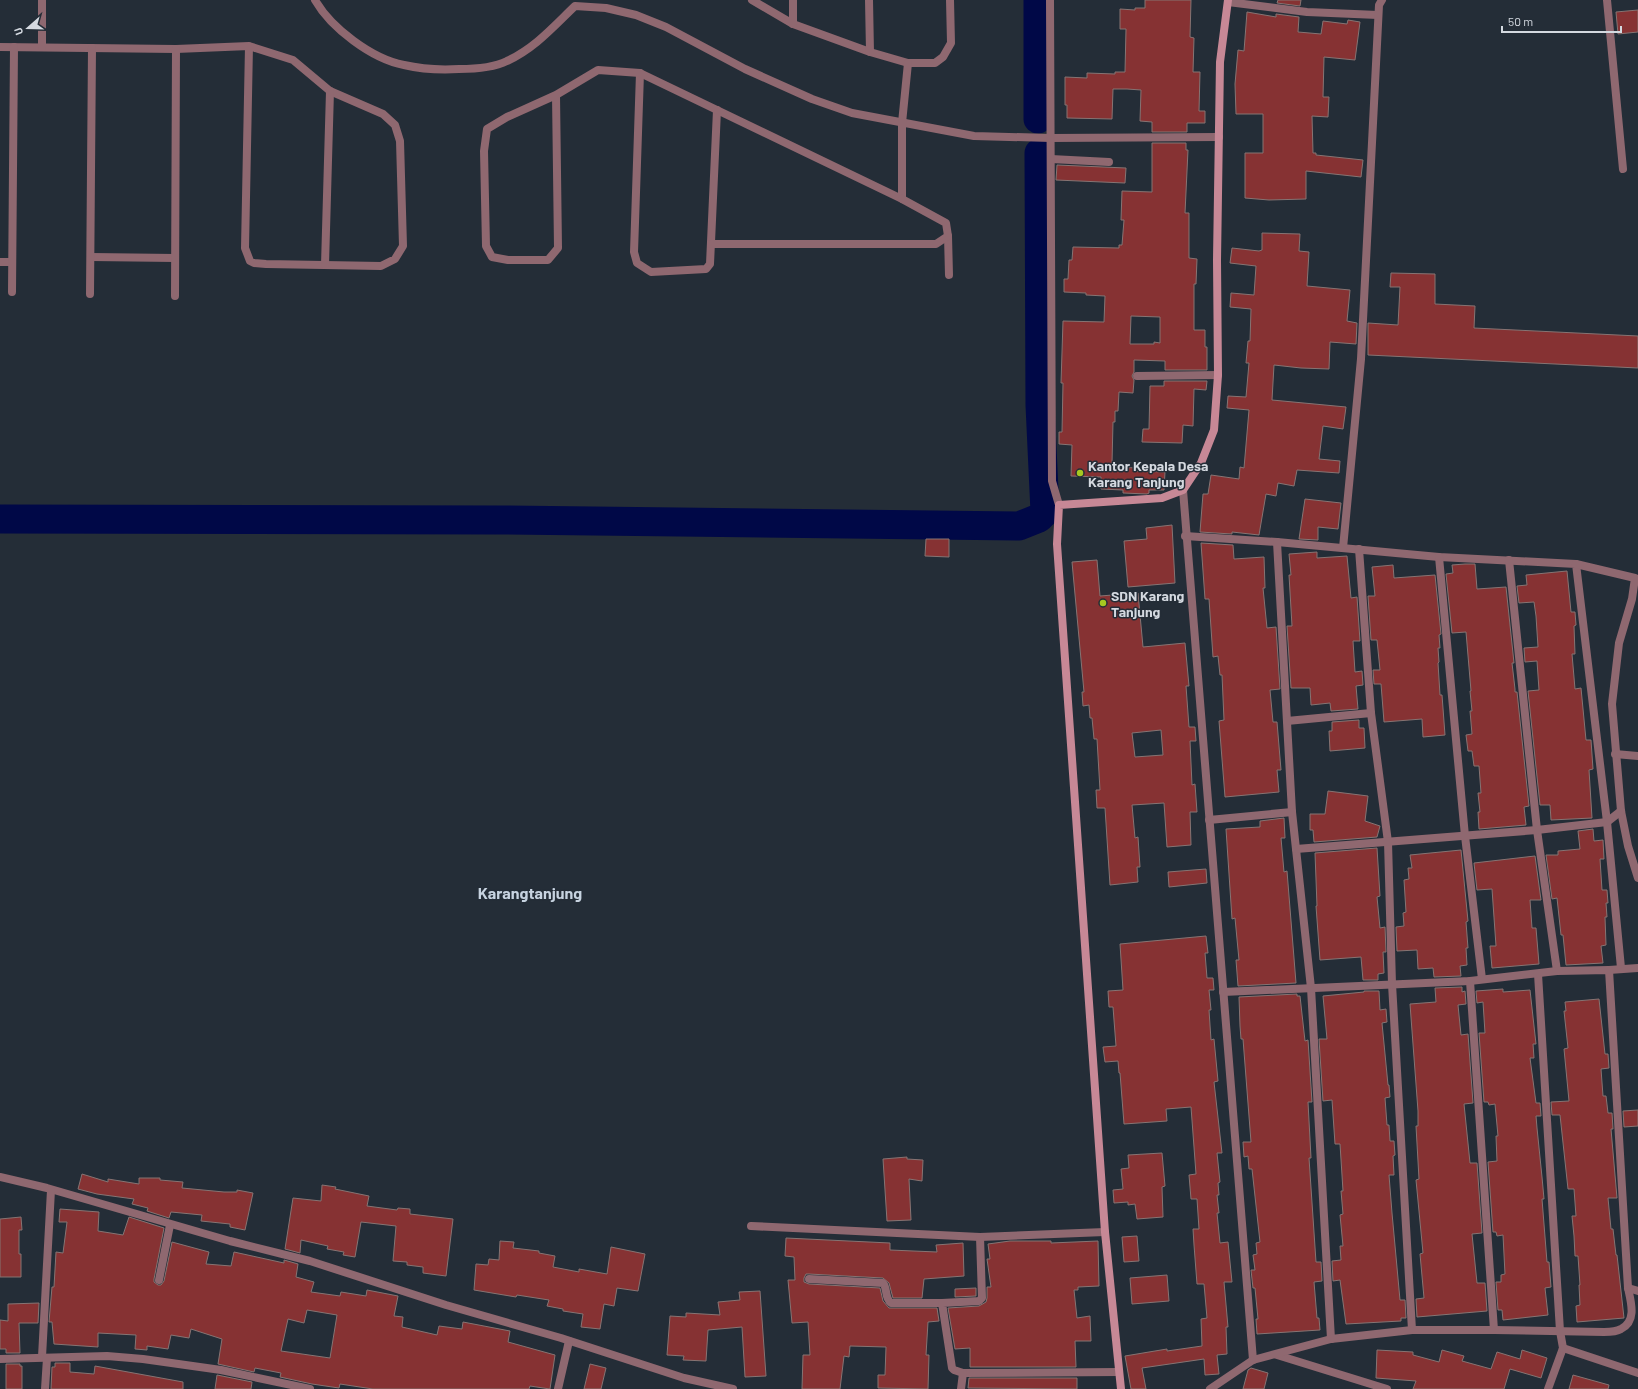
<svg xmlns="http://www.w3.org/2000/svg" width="1638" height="1389" font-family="Barlow,sans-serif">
<rect width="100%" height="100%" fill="#242d37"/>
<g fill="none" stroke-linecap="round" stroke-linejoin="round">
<g stroke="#000847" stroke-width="29">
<path d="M1038 119V0"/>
<path d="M0 519 500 520 1019 526 1039 518 1045 512 1040 405 1039 153"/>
</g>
</g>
<g fill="#863233" stroke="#867473" fill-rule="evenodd">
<path d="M1145 0H1191L1190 37 1194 38 1193 72H1200L1199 111H1205V123H1187V132H1152V122L1140 121 1141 90 1127 89H1113L1112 119 1067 118V105H1065V77L1087 78V73L1115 74V72H1125L1126 29H1120V9L1135 10V8H1145Z"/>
<path d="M1278 0H1301L1300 6 1277 3Z"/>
<path d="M1638 10V32L1618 34 1616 12Z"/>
<path d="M1247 12 1276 17V14L1299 17 1298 32 1321 34 1323 21 1347 24 1348 20 1360 22 1355 60 1324 57 1323 97H1329L1328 117 1312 116 1313 153H1316V155L1363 160 1361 177 1306 171V199L1269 200 1245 198V153H1263V114H1236L1235 84 1238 50 1244 51Z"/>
<path d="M1152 143H1186V150H1188L1185 213H1189V258L1197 259 1196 284H1194V330H1205V347H1207V370H1165V361L1134 360V372L1132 376 1134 380 1133 393 1119 392 1118 411H1115V422H1113L1112 463H1116V467L1137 468V471L1165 472 1164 490H1149V493L1147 494 1123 493V490L1101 489V477L1071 476 1072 445 1059 444V432H1062L1063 383H1061L1063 321 1104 322 1105 296 1086 295V293L1064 292V279H1068L1069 260H1072L1073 247 1119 248V245H1122L1124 220H1121L1122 191 1152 192ZM1131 316 1160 317V343L1154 342V344H1130Z"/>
<path d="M1057 165 1126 168 1125 183 1056 180Z"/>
<path d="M1262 233 1300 234 1299 251 1309 252 1307 286 1350 290 1347 321 1357 323 1356 344 1330 342 1329 369 1301 368 1274 365 1272 400 1346 407 1343 429 1323 426 1319 459 1340 461 1339 473 1297 470 1294 486 1278 483 1276 496 1266 494 1259 535 1232 532V534L1200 532 1203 494H1208L1211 475 1239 479 1240 467 1244 468 1249 410 1227 408 1228 396 1246 397 1249 363H1246L1248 341H1250L1251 309 1230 307 1231 293 1254 295 1256 266 1230 263 1232 248 1259 251 1262 250Z"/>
<path d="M1391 273 1435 274V304L1475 306 1474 328 1638 336V368L1368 355V323L1398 325 1400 287H1390Z"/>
<path d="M1164 381H1207L1206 390 1194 389 1193 426 1183 425 1182 443 1142 442 1143 429H1149L1150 386H1164Z"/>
<path d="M1305 499 1341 503 1338 529 1318 527V540L1299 539Z"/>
<path d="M1172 525 1175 583 1128 587 1124 541 1147 539 1146 528Z"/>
<path d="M926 539H949V557L925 556Z"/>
<path d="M1201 543 1233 545 1234 559 1264 557 1265 588H1263L1267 628 1276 627 1280 689 1270 690 1273 722H1277L1281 770H1277L1279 792 1225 797 1219 721 1224 720 1222 675H1220L1218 656 1213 657 1209 599H1205Z"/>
<path d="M1317 552V558L1347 556 1351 598 1357 597 1360 641H1353L1355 672 1362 671 1363 685 1356 686 1358 709 1331 711 1330 703 1311 705 1310 688H1291L1287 626H1292L1289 575H1291L1289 554Z"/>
<path d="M1097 560 1100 596 1138 593 1143 647 1185 643 1189 686H1186L1189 727H1195L1196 741H1190L1192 785 1195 784 1197 812H1190L1191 845 1167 847 1164 803 1132 805 1135 838 1138 837 1140 867H1137L1138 882 1110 885 1105 808H1097L1096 790H1100L1097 739H1094L1092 718H1090L1089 705 1083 706 1082 692H1084L1072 562ZM1161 730 1163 755 1135 757 1132 733Z"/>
<path d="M1465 564H1475L1477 589 1506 587 1514 663H1512L1515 689V692H1517L1529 806 1524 807 1526 825 1479 829 1478 812H1480L1478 793H1481L1479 766H1474L1472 751H1468L1466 735 1472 734 1470 711H1472L1470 691H1471L1466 632 1452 633 1446 574 1453 573 1452 565Z"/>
<path d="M1393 565 1394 578 1435 575 1441 634 1439 635 1440 648H1438L1439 662 1438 663 1440 695H1442L1445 735 1423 737 1422 719 1384 722 1381 684H1374L1373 670H1380L1377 640H1371L1368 596H1375L1372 567Z"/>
<path d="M1567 571 1571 612H1575L1576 625 1574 626 1575 654H1572L1575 689 1581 688 1586 740H1591L1593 769 1589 770 1592 818 1551 820 1550 805H1540L1528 691 1539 690 1537 661 1525 662 1524 648 1538 647 1536 616 1534 602 1519 603 1517 586 1527 585 1526 575Z"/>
<path d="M1359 720V728H1364L1365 748 1330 751 1329 731H1332V722Z"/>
<path d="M1328 791 1368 796 1365 821 1380 826 1377 837 1314 842 1313 830H1310V814H1325Z"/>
<path d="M1284 818 1285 838H1281L1284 872 1287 871 1296 983 1238 986 1236 960H1239L1235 918 1232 919 1226 829 1260 827V821Z"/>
<path d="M1593 829 1594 841 1603 840 1604 859H1600L1602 890H1607L1608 903H1606L1607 917H1605L1606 945 1601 946 1603 963 1566 965 1563 935H1561L1557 898 1552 899 1546 855H1558V851L1580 849 1578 831Z"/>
<path d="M1377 848 1380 896 1377 897 1380 928 1385 927 1386 952H1383L1384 973 1378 974V980H1363L1361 957 1320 960 1316 906H1317L1315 853Z"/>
<path d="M1461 850 1468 921 1466 922 1468 948H1466L1467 965 1460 966 1461 976 1434 977 1433 968 1418 969 1417 950 1397 951 1396 927 1404 926 1403 913 1406 912 1404 880 1409 879 1408 868H1412L1410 855Z"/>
<path d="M1535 856 1541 900H1530L1532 928H1536L1539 964 1492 968 1490 946H1496L1492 889 1477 890 1474 863Z"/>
<path d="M1206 869 1207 883 1169 887 1168 872Z"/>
<path d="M1206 936 1208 953H1205L1207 978H1213L1214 990H1209L1211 1010H1209L1211 1040 1214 1039 1218 1081 1214 1082 1222 1153H1217L1220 1182 1218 1183 1219 1195H1217L1219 1213H1217L1220 1243 1228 1242 1232 1282H1224L1228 1327H1226L1227 1354 1217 1355 1219 1374 1205 1375 1204 1359 1142 1368 1146 1389H1131L1125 1356 1167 1349V1351L1202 1346 1201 1319 1207 1318 1204 1284H1197L1194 1245 1193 1229H1199L1197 1199H1191L1189 1175 1196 1174 1191 1107 1166 1109 1167 1121 1124 1124 1120 1073H1119L1118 1061 1105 1062 1103 1047 1116 1046 1113 1007H1109L1108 991 1123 990 1120 944Z"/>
<path d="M1462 987V992L1465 991 1466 1004 1458 1005 1461 1035 1468 1034 1473 1103 1464 1104 1470 1163H1477L1482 1233 1472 1234 1477 1283H1485L1487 1311 1417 1317 1416 1299 1424 1298 1420 1254 1423 1253 1416 1180 1419 1179 1416 1126H1418V1111L1410 1004 1436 1002 1435 988Z"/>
<path d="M1503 989V992L1530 990 1536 1044H1533L1534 1058H1530L1536 1103H1540L1541 1116H1536L1537 1128 1542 1177 1544 1199H1542L1547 1262H1549L1551 1287 1545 1288 1548 1315 1503 1320 1502 1310H1498L1496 1282H1501V1275L1505 1274 1503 1235 1497 1236 1496 1232H1493L1488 1162 1497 1161 1496 1136H1498L1495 1104 1489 1105 1488 1102H1484L1479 1033H1485L1483 1002 1477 1003 1476 991Z"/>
<path d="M1364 991H1379L1380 1010 1386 1009 1387 1022 1382 1023 1388 1085H1389L1390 1097 1385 1098 1387 1125H1389L1390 1141H1394L1395 1155 1393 1156 1394 1175H1389L1392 1213 1400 1300H1405L1406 1318H1401V1321L1346 1324 1340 1280 1333 1281 1332 1261 1341 1260 1340 1246H1343L1340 1215 1343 1214 1341 1191H1343L1340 1144H1335L1332 1100 1323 1101 1319 1039H1327L1323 996 1364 992Z"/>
<path d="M1297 994V996H1300L1305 1041 1308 1040 1312 1102H1308L1311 1158H1309L1316 1262H1321L1322 1281 1314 1282 1317 1318H1319L1320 1330 1257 1334 1256 1319H1258L1255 1288H1253L1251 1270H1255L1253 1255 1257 1254 1256 1243 1260 1242 1252 1169H1249L1248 1156 1244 1157 1243 1142H1251L1243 1039H1241L1240 1026 1239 997Z"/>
<path d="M1599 999 1605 1054H1608L1609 1068 1601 1069 1603 1096H1606L1608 1113H1612L1613 1129H1611L1617 1198H1608L1611 1229H1613L1616 1255H1617L1624 1318 1577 1322 1576 1306 1580 1305 1579 1285H1580L1578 1256H1575L1574 1236 1572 1216H1576L1574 1189H1568L1560 1115H1552L1551 1102 1569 1101 1564 1049 1568 1048 1564 1011H1566L1565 1002Z"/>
<path d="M1638 1110V1126L1624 1127 1623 1111Z"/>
<path d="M1162 1153 1165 1186 1162 1187 1163 1217 1137 1219 1135 1204 1128 1205V1202L1114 1203 1113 1190 1123 1189 1121 1169 1129 1168 1128 1155Z"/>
<path d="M907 1157V1159L923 1160 922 1181 909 1179 911 1220 887 1221 883 1159Z"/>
<path d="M82 1174 108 1182V1179L139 1184V1178H160V1180L183 1182 182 1188 224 1192H237V1190L253 1193 245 1230 230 1227V1224L201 1221 202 1215 171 1212 169 1218 147 1211 148 1208 132 1204 134 1199 97 1194 78 1189Z"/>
<path d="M322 1185 336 1187 335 1189 369 1196 367 1206 397 1210 398 1208 410 1209V1214L453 1219 446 1276 423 1273V1267L407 1265V1262L393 1261 396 1226 361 1222 355 1257 343 1255 344 1252 327 1249 328 1246 301 1240 300 1253 285 1249 293 1198 321 1201Z"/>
<path d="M60 1209 99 1212 98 1231 123 1235 129 1217 164 1228 154 1279V1282L158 1285H161L164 1281 172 1242 209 1252 206 1264 231 1266 234 1252 284 1263V1260L298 1264 296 1277 314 1282 311 1292 340 1296 341 1292 366 1296 367 1290 398 1296 394 1316 403 1317 402 1327 437 1335 439 1326 462 1329 463 1322 510 1331 508 1342 555 1355 550 1389 530 1386 529 1389H373L340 1384 339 1388 312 1384 280 1377 281 1373 255 1368 254 1372 218 1364 222 1339 191 1329 189 1338 171 1335 168 1349 147 1346V1350L135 1349 136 1335 98 1333V1347L54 1344 52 1322H49L52 1287H54L56 1252 63 1253 67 1222H59ZM307 1310 337 1315 330 1358 281 1351 288 1319 304 1323Z"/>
<path d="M21 1217 22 1230H19V1254H21V1277H0V1219Z"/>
<path d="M1137 1236 1139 1261 1124 1262 1122 1237Z"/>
<path d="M786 1238 890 1243V1250L937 1252 936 1245 963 1243 964 1276 924 1279 922 1298H893L889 1283 883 1278 809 1274H806L804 1278V1282L809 1284 880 1288 883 1301 889 1308H937L939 1321 928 1322 926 1355H929L928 1389 878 1388V1375H885L886 1347 850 1346 849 1357 844 1356 840 1389H802L803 1355H810L808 1322 792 1323 788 1280H795L794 1257 785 1256Z"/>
<path d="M500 1241 514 1242 513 1248 539 1251V1253L555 1256 553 1267 579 1272V1269L607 1274 611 1247 645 1254 638 1291 617 1288 614 1306 604 1304 600 1329 581 1327 583 1314 563 1311V1309L547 1306 549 1300 517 1295 516 1297 474 1290 476 1264 488 1265 489 1259 499 1260Z"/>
<path d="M1010 1241H1051V1243L1098 1241 1099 1286 1078 1287V1290H1074L1077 1318 1090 1316 1091 1341H1075L1076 1367H970V1348L955 1349 948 1308 979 1306 986 1302 987 1298V1287H991L987 1259H990L988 1244Z"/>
<path d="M1167 1275 1169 1301 1132 1304 1130 1278Z"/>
<path d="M976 1288V1296L955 1297V1289Z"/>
<path d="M760 1291 766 1376 745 1377 742 1327 708 1330 706 1361 683 1360 684 1356 667 1355 670 1316 686 1317V1313L720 1315 718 1302 740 1300 739 1292Z"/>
<path d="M39 1303 38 1323H19L20 1353H6V1349H0V1320L8 1321V1304Z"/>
<path d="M1377 1350 1413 1352V1355L1439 1362 1442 1350 1464 1356 1462 1361 1491 1369 1497 1352 1520 1359 1522 1350 1547 1358 1541 1378 1510 1369 1504 1389H1413L1416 1381 1376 1378Z"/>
<path d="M55 1363H70V1372L94 1374 95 1366 183 1382V1389H51L52 1367H55Z"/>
<path d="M6 1364H20V1366H22V1389H6Z"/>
<path d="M590 1364 606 1368 601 1389H584Z"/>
<path d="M1251 1368 1268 1373 1264 1389H1243L1248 1370Z"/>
<path d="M217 1375 252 1382 251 1389H215Z"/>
<path d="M1573 1375 1609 1385 1608 1389H1569Z"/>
<path d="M969 1378H1077V1389L968 1388Z"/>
</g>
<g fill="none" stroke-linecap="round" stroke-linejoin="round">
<path stroke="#8f6870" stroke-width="8" d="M1051 159 1109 162"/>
<g stroke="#8f6870" stroke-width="8">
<path d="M315 0C331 28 372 59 404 65 421 69 441 70 459 69 474 69 493 68 507 61 535 48 553 27 575 6L606 8 636 15 666 27 745 69 812 99 852 113 974 136 1051 138 1219 137"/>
<path d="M752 0 793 24 870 52"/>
<path d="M869 0 870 52 908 63H935L943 57 951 43 950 0"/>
<path d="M1050 0 1052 481 1059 505"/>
<path d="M1607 0 1623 169"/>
<path d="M1228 2 1307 12 1378 15"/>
<path d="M793 24V0"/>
<path d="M0 47 176 49 249 46 293 60 330 91 383 114 395 125 400 141 403 246 395 259 381 266 266 264 254 263 250 261 245 248 249 46"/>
<path d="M42 47V0"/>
<path d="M640 73 634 252 637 263 651 272 706 269 710 264 717 110"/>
<path d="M556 95 558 248 548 260H508L492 257 486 246 484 151 487 129 507 117 556 95 598 70 640 73 902 199V123L908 63"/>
<path d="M948 236 949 275"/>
<path d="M711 244H936L948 236 946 223 902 199"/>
<path d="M91 257 175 258"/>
<path d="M0 262H12"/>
<path d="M325 265 330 91"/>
<path d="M12 292 14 47"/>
<path d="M90 294 92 48"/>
<path d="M175 296 176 49"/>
<path d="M1137 376 1218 375"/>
<path d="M1183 490 1253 1360"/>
<path d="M1185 536 1277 542 1439 557 1576 564 1607 822 1621 968"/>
<path d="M1277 542 1292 812 1311 988 1331 1339"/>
<path d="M1343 548 1361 359 1379 5 1382 0"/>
<path d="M1359 549 1371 713 1388 842 1392 984 1412 1330"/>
<path d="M1439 557 1465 836 1482 979"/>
<path d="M1509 560 1537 830 1557 971"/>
<path d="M1576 564 1635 578 1632 599 1619 643 1612 704 1621 811 1628 846 1638 878"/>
<path d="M1287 721 1371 713"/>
<path d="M1615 754 1638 756"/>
<path d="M1209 820 1292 812"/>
<path d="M1296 849 1537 830 1607 822 1621 811"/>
<path d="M1609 970 1638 968"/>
<path d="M1538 974 1560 1331 1563 1348 1548 1389"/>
<path d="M1470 981 1494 1330"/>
<path d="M0 1177 47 1188 230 1241 310 1261 446 1305 561 1338 684 1378 733 1389"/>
<path d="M751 1226 980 1237 1105 1232"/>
<path d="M809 1279 883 1283C888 1289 884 1297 891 1303H942"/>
<path d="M159 1280 170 1225"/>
<path d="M1628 1288 1638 1291"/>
<path d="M1563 1348 1638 1373"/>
<path d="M1277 1355 1387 1389"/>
<path d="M42 1357 51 1190"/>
<path d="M0 1359 107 1356 143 1359 221 1370 310 1389"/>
<path d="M963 1373 1119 1372"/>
<path d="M45 1389 47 1358"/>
<path d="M558 1389 569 1341"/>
<path d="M961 1389 963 1373 954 1370 952 1368 942 1303 979 1301 982 1298 980 1237"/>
<path d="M1210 1389 1253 1360 1331 1339 1412 1330H1494L1604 1332C1609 1332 1616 1332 1621 1329 1637 1321 1631 1302 1628 1288L1609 970 1557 971 1470 981 1223 992"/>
</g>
<path stroke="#c78896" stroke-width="8" d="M1121 1389 1105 1232 1057 544 1059 505 1162 498 1183 490 1201 463 1214 430 1218 375 1217 260 1220 62 1228 0"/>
</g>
<g fill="#a6c821" stroke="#242d37" stroke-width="1.5">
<circle cx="1080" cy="473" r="4"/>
<circle cx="1103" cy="603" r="4"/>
</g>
<g text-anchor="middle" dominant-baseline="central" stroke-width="3" stroke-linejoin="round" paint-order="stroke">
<g font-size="14" font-weight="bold" fill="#d4d9e0" stroke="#242d37" text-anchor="start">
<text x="1088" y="465">Kantor Kepala Desa<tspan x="1088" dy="16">Karang Tanjung</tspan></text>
<text x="1111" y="595">SDN Karang<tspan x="1111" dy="16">Tanjung</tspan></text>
</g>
<g font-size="16" font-weight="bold" fill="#c7d3e0" stroke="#242d37">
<text x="530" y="892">Karangtanjung</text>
</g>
</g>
<g transform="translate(28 28) rotate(250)" stroke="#242d37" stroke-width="3" paint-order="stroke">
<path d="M0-3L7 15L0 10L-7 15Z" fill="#d4d9e0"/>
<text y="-6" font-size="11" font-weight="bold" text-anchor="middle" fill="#d4d9e0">U</text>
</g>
<path d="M1502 26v6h119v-6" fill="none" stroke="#d4d9e0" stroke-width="2"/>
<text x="1508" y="26" font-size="12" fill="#d4d9e0" stroke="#242d37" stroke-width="3" paint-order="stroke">50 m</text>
</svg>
